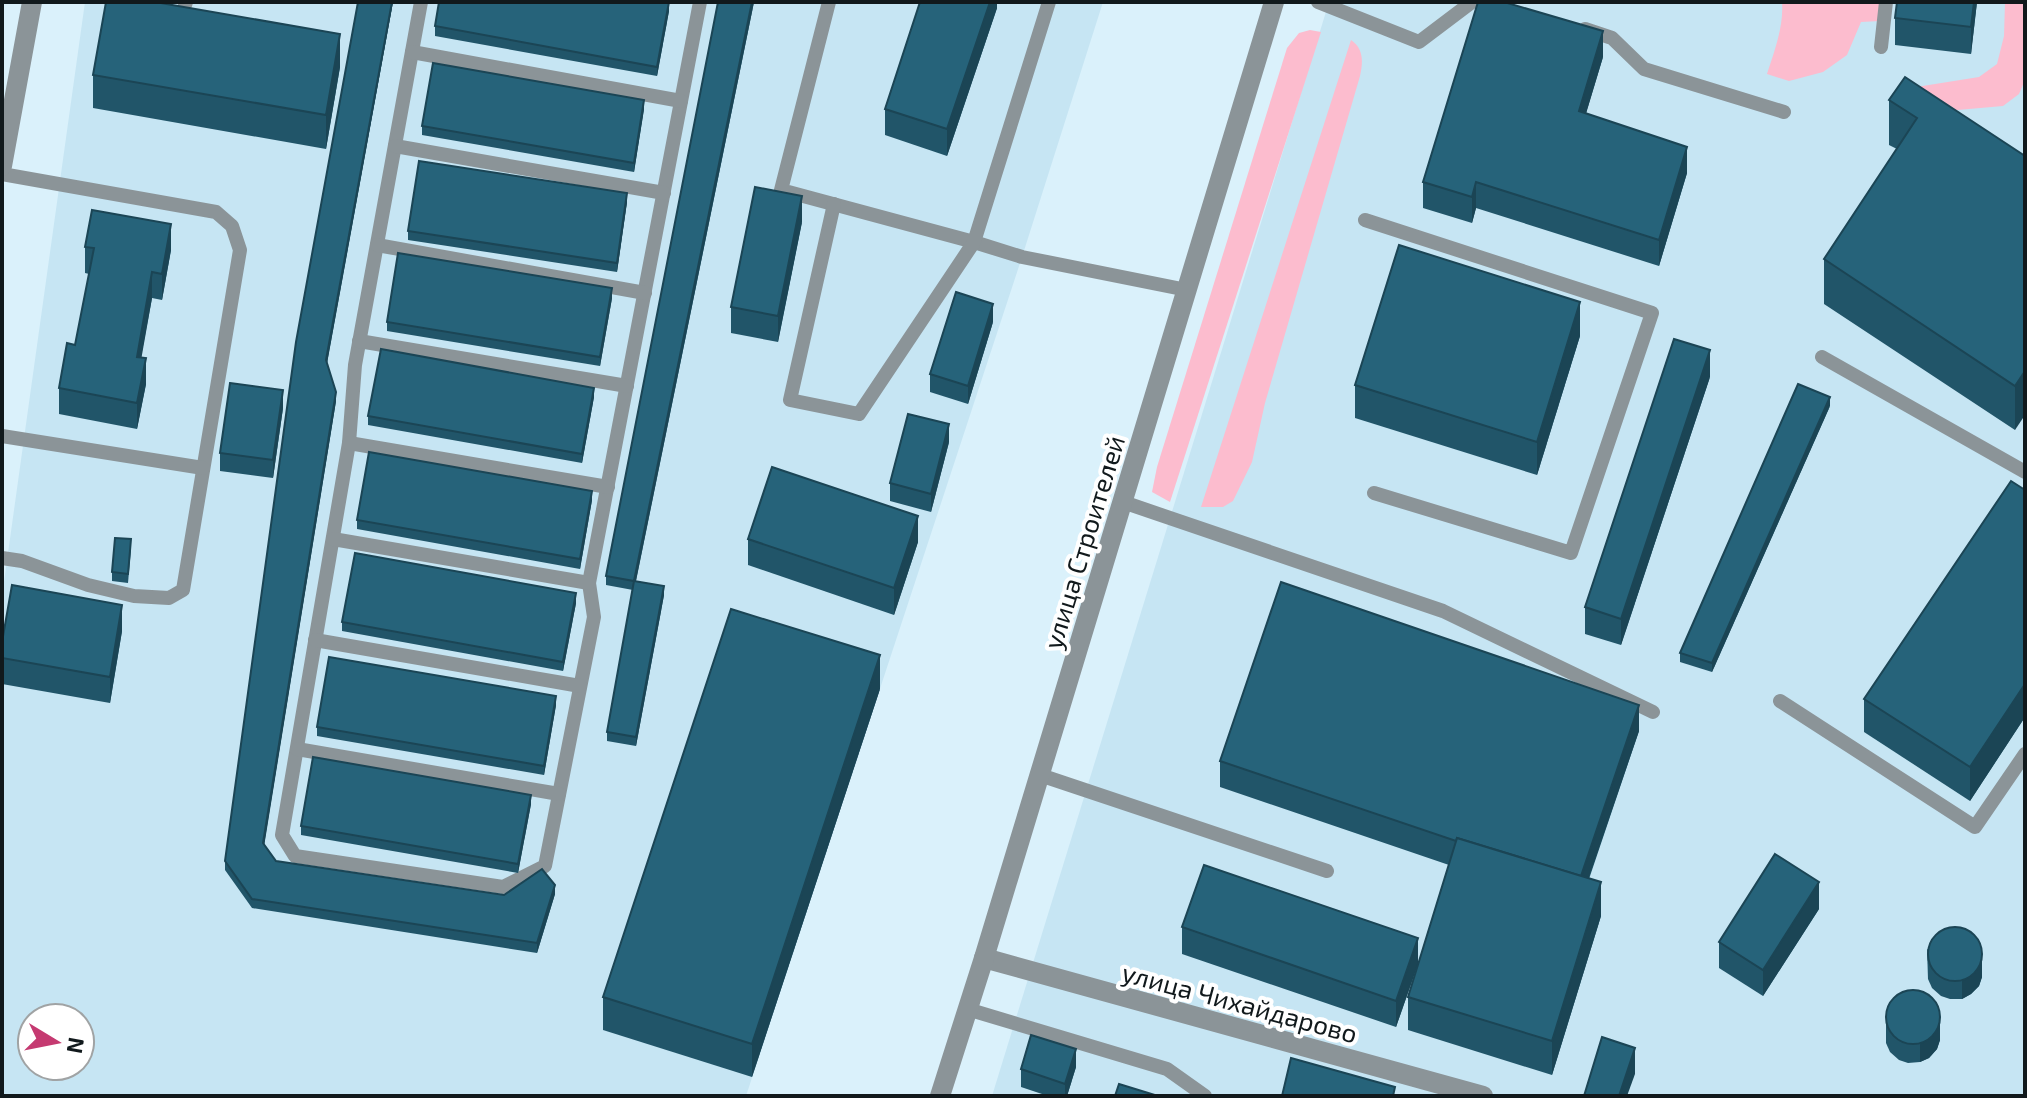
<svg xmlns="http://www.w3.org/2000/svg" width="2027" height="1098" font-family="'Exo 2',sans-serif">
<rect width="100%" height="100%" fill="#daf1fb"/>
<g fill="#c6e5f3" fill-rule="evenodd">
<path d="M85 2H1103L1022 257 746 1096H2V596ZM32 1018H80V1066H32Z"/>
<path d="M1329 2H2025V1096H992Z"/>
</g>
<g fill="#fcbcce">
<path d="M1782 2H1883L1880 21 1861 22 1847 55 1823 72 1789 81 1767 74C1774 52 1784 26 1782 2Z"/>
<path d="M2005 2H2025V80L2019 94 2003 106 1912 114 1910 88 1979 77 1997 64 2004 36Z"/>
<path d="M1310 30 1321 32 1170 502 1152 492 1157 467 1287 48 1299 33Z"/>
<path d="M1351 40C1364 49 1363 62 1360 76L1265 403 1252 462 1233 501 1223 507H1201Z"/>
</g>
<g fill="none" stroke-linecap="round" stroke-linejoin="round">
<g stroke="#8b9498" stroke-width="14">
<path d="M421 2 355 365 349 443 282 835 295 856 503 887 545 866 594 617 589 583 700 2"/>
<path d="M829 2 781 190 974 242 1022 257 1187 290"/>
<path d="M1318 2 1419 42 1472 2"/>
<path d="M185 5 186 2"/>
<path d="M1585 29 1612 38 1644 69 1784 112"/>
<path d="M1881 47 1886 2"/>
<path d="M412 52 681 101"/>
<path d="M395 146 664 193"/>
<path d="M2 174 216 212 232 226 240 250 183 590 169 598 134 596 88 585 22 561 2 558"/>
<path d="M834 204 790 400 859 414 974 242 1049 2"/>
<path d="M1365 220 1652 313 1571 553 1374 493"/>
<path d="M377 245 645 293"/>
<path d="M359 341 627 386"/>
<path d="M1822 357 2025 472"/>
<path d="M2 436 203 468"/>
<path d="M349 443 608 487"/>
<path d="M1123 502 1443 611 1653 712"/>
<path d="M333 539 589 583"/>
<path d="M315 640 580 686"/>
<path d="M1780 701 1975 827 2025 754"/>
<path d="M297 749 559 794"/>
<path d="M1040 775 1327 871"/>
<path d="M967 1009 1167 1069 1205 1096"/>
</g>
<g stroke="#8b9498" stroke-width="20">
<path d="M2 166 32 2"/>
<path d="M984 958 1483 1096"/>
<path d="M940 1096 984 958 1274 2"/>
</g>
</g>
<g fill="#215569">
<path d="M358 2H393L327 363 336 401 264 845 276 861 504 895 555 894 537 953 252 908 225 870V861Z"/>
<path d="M718 2H754L636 581 664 595 636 746 607 741V732L633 590 606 585V576Z"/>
<path d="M997 2V8L947 156 885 135V109Z"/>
<path d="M1897 2H1977L1971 54 1895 45V18Z"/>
<path d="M669 11 657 76 435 36V26Z"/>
<path d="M1603 57 1586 113 1687 173 1659 266 1476 208 1472 223 1423 208V182Z"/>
<path d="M340 67 326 149 93 108V75Z"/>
<path d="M1889 100 2025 156 2015 430 1824 304V259L1897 149 1889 145Z"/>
<path d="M644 109 634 172 422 135V126Z"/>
<path d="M627 202 617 272 408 240V231Z"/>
<path d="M802 222 778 342 731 333V307Z"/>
<path d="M85 247 171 250 162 300 152 298 141 357 146 384 137 429 59 414V388L75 345 89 274 85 273Z"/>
<path d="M612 298 600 366 387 331V322Z"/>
<path d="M993 322 968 404 930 392V374Z"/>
<path d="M1580 336 1537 475 1355 418V385Z"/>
<path d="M1710 377 1621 645 1585 634V607Z"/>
<path d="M594 397 582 463 368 425V416Z"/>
<path d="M1830 406 1712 672 1680 662V653Z"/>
<path d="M283 408 273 478 220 471V453Z"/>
<path d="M949 442 931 512 890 501V483Z"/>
<path d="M2025 490V717L1970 801 1864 732V699Z"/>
<path d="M592 500 580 569 357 529V520Z"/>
<path d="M748 539 918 542 894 615 748 565Z"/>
<path d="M131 549 128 583 112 581V572Z"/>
<path d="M576 603 563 671 342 631V622Z"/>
<path d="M122 631 110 703 2 684V642Z"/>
<path d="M880 689 752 1077 603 1030V997Z"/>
<path d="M556 705 544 775 317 736V727Z"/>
<path d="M1639 731 1589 879 1601 916 1552 1075 1408 1030V997L1449 865 1220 787V761Z"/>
<path d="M531 804 518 873 301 835V826Z"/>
<path d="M1819 909 1763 996 1719 968V942Z"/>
<path d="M1182 927 1418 964 1396 1027 1182 954Z"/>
<path d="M1927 949 1982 977 1979 986 1971 994 1962 999H1950L1941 996 1932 988 1928 979Z"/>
<path d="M1886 1013 1940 1040 1937 1049 1929 1058 1920 1062 1908 1063 1899 1060 1890 1052 1886 1043Z"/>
<path d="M1076 1067 1067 1096H1048L1021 1087V1069Z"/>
</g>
<g fill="#1b4555">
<path d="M392 2H393L326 369V360Z"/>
<path d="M669 2V11L657 76V67Z"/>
<path d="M752 2H754L634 590V581Z"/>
<path d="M990 2H997V8L947 156V129Z"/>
<path d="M1974 2H1977L1971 54V27Z"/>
<path d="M1603 31V57L1579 137V111Z"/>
<path d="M340 34V67L326 149V115Z"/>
<path d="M644 100V109L634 172V163Z"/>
<path d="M1687 147V173L1659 266V240Z"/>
<path d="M1476 182V208L1472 223V197Z"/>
<path d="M627 193V202L617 272V263Z"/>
<path d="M802 196V222L778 342V316Z"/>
<path d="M171 224V250L162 300V274Z"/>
<path d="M152 272V298L137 383V357Z"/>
<path d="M612 288V298L600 366V357Z"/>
<path d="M1580 302V336L1537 475V442Z"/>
<path d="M993 304V322L968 404V386Z"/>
<path d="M1710 350V377L1621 645V619Z"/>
<path d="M146 358V384L137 429V403Z"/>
<path d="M2025 371V415L2015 430V386Z"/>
<path d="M594 388V397L582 463V454Z"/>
<path d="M283 390V408L273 478V460Z"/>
<path d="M336 392V401L263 853V843Z"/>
<path d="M1830 397V406L1712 672V663Z"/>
<path d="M949 424V442L931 512V494Z"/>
<path d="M592 491V500L580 569V559Z"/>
<path d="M918 516V542L894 615V588Z"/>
<path d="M664 586V595L636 746V737Z"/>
<path d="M576 593V603L563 671V662Z"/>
<path d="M122 605V631L110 703V677Z"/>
<path d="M880 655V689L752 1077V1044Z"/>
<path d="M2025 684V717L1970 801V767Z"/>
<path d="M556 696V705L544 775V766Z"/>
<path d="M1639 705V731L1578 909V883Z"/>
<path d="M531 795V804L518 873V864Z"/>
<path d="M1601 882V916L1552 1075V1041Z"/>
<path d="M1819 882V909L1763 996V970Z"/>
<path d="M555 885V894L537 953V943Z"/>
<path d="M1418 938V964L1396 1027V1001Z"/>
<path d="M1982 959V977L1979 986 1971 994 1962 999V981Z"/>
<path d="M1940 1022V1040L1937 1049 1929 1058 1920 1062V1044Z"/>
<path d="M1635 1048V1074L1627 1096H1619Z"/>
<path d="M1076 1049V1067L1067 1096H1065V1084Z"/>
</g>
<g fill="#26637a" stroke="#1b4555" stroke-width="2">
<path d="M106 2H155L340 34 326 115 93 75Z"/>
<path d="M358 2H392L326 360 336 392 263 843 276 861 504 895 542 869 555 885 537 943 252 899 225 861 296 342Z"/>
<path d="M439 2H669L657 67 435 26Z"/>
<path d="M718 2H752L634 581 606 576Z"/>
<path d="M920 2H990L947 129 885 109Z"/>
<path d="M1478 2H1504L1603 31 1579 111 1687 147 1659 240 1476 182 1472 197 1423 182Z"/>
<path d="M1897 2H1974L1971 27 1895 18Z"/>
<path d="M433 63 644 100 634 163 422 126Z"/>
<path d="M1905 77 2025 156V371L2015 386 1824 259 1917 118 1889 100Z"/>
<path d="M419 161 627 193 617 263 408 231Z"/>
<path d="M755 187 802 196 778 316 731 307Z"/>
<path d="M92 210 171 224 162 274 152 272 137 357 146 358 137 403 59 388 67 343 75 345 94 248 85 247Z"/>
<path d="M1399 245 1580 302 1537 442 1355 385Z"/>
<path d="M398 253 612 288 600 357 387 322Z"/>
<path d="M956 292 993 304 968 386 930 374Z"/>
<path d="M1674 339 1710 350 1621 619 1585 607Z"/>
<path d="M381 349 594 388 582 454 368 416Z"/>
<path d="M230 383 283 390 273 460 220 453Z"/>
<path d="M1798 384 1830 397 1712 663 1680 653Z"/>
<path d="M908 414 949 424 931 494 890 483Z"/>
<path d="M369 452 592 491 580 559 357 520Z"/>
<path d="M772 467 918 516 894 588 748 539Z"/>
<path d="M2011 481 2025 490V684L1970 767 1864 699Z"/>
<path d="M115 538 131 539 128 574 112 572Z"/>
<path d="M355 553 576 593 563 662 342 622Z"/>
<path d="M634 581 664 586 636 737 607 732Z"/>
<path d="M1281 582 1639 705 1581 876 1457 838 1456 841 1220 761Z"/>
<path d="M12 585 122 605 110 677 2 658V642Z"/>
<path d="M731 609 880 655 752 1044 603 997Z"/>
<path d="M329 657 556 696 544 766 317 727Z"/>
<path d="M313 757 531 795 518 864 301 826Z"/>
<path d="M1457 838 1601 882 1552 1041 1408 997Z"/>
<path d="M1775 854 1819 882 1763 970 1719 942Z"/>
<path d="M1204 865 1418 938 1396 1001 1182 927Z"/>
<circle cx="1955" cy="954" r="27"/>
<circle cx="1913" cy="1017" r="27"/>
<path d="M1031 1035 1076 1049 1065 1084 1021 1069Z"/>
<path d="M1602 1037 1635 1048 1619 1096H1584Z"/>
<path d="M1291 1058 1395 1087 1393 1096H1282Z"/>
<path d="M1119 1084 1158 1096H1115Z"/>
</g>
<g text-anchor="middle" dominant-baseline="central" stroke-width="8" stroke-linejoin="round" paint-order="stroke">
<g font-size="26" fill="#11191c" stroke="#fff">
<text transform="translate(1083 542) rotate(-73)">улица Строителей</text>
<text transform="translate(1240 1002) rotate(15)">улица Чихайдарово</text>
</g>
</g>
<rect width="2027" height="1098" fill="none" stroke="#11191c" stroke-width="8"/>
<g transform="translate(56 1042) rotate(100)"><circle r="38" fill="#ffffff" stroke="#a0a3a4" stroke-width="2"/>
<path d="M0-6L14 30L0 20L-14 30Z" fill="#c53a71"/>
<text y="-12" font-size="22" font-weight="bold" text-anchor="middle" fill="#11191c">N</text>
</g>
</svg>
